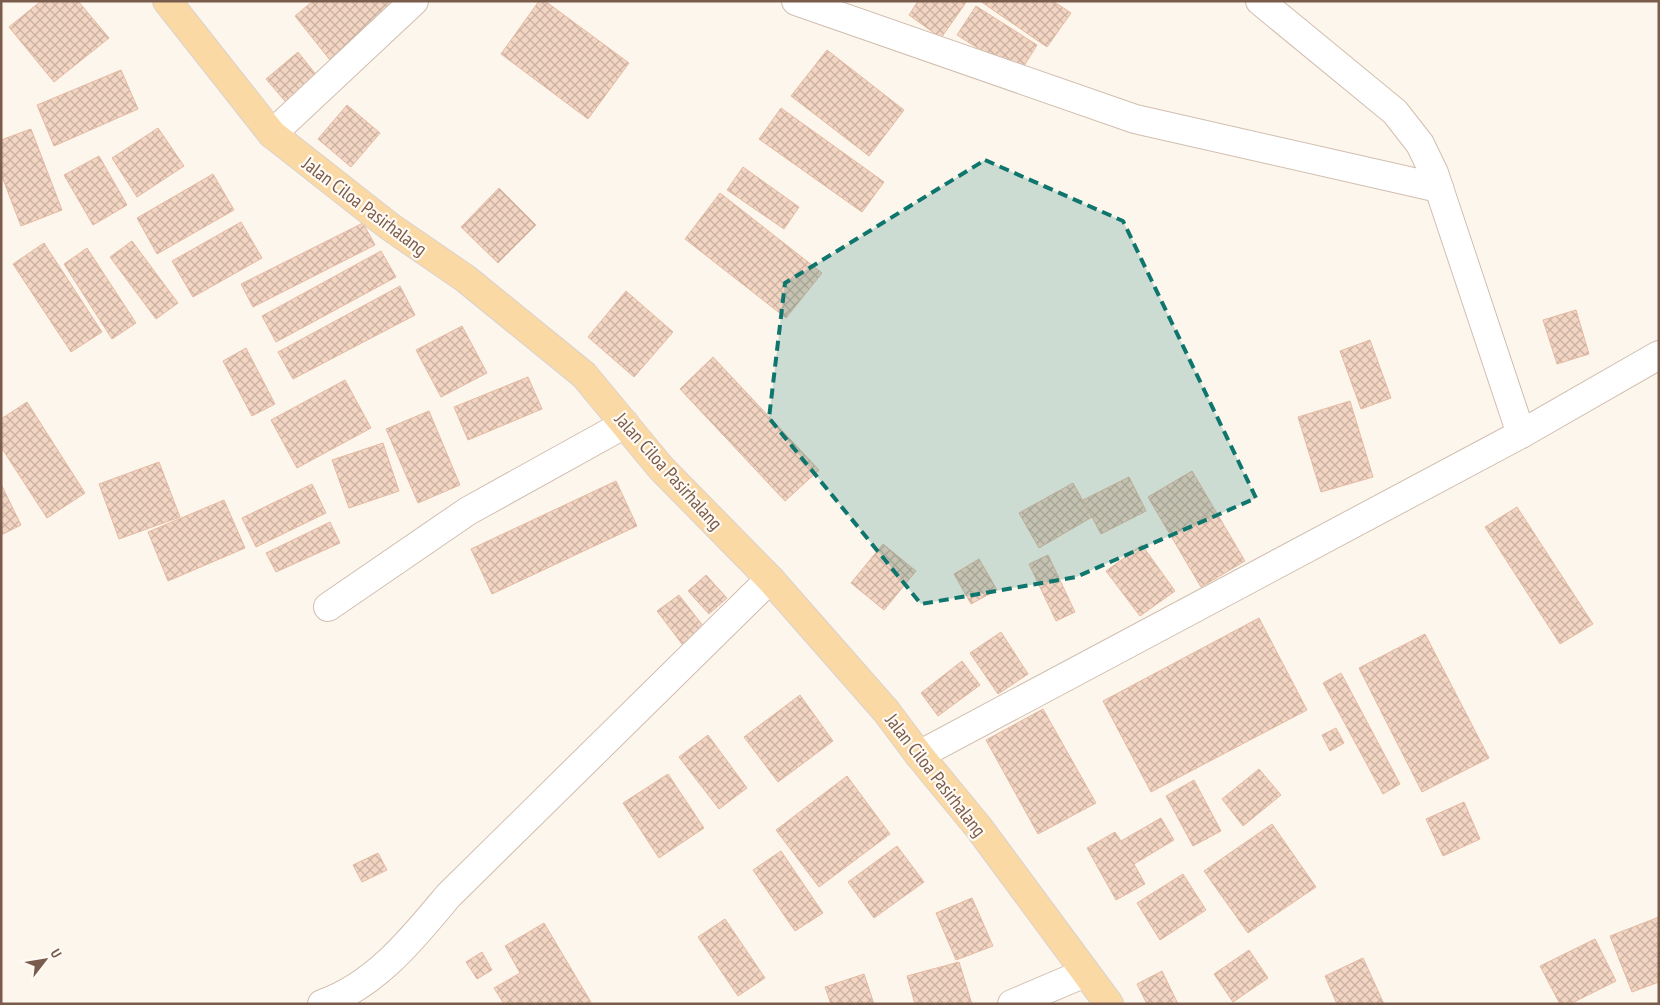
<svg xmlns="http://www.w3.org/2000/svg" width="1660" height="1005" font-family="'PT Sans Narrow',sans-serif">
<defs>
<pattern id="building-cross-hatch" width="8" height="8" patternUnits="userSpaceOnUse" patternTransform="scale(1.25)"><rect width="8" height="8" fill="#f3d5c3"/><path d="M0 0l8 8M0 8l8-8" fill="none" stroke="#cab0a1"/></pattern>
</defs>
<rect width="100%" height="100%" fill="#fdf6ec"/>
<g fill="url(#building-cross-hatch)" stroke="#e6bba3">
<path d="M41 1H78L109 38 54 82 9 27Z"/>
<path d="M313 1H402L330 60 295 16Z"/>
<path d="M539 1H545L629 63 588 119 501 54Z"/>
<path d="M918 1H967L941 38 909 15Z"/>
<path d="M980 1H1053L1071 13 1047 47Z"/>
<path d="M976 6 1037 45 1019 74 957 35Z"/>
<path d="M827 50 904 110 869 156 791 96Z"/>
<path d="M298 52 322 82 291 108 266 79Z"/>
<path d="M121 70 138 109 54 146 37 105Z"/>
<path d="M347 105 380 133 351 167 318 139Z"/>
<path d="M781 108 884 182 862 212 759 139Z"/>
<path d="M158 128 184 166 137 197 112 158Z"/>
<path d="M31 129 62 210 21 226 1 174V140Z"/>
<path d="M99 156 127 205 93 225 64 175Z"/>
<path d="M743 167 799 207 784 229 727 190Z"/>
<path d="M213 174 234 210 157 254 137 218Z"/>
<path d="M499 188 536 225 498 263 461 227Z"/>
<path d="M720 193 822 273 786 318 685 239Z"/>
<path d="M241 222 262 258 193 297 172 261Z"/>
<path d="M363 223 375 245 253 307 241 284Z"/>
<path d="M132 241 178 303 156 319 110 257Z"/>
<path d="M44 243 102 332 71 352 13 264Z"/>
<path d="M87 248 136 323 112 339 64 264Z"/>
<path d="M381 251 396 277 276 342 262 316Z"/>
<path d="M400 286 415 315 293 379 278 352Z"/>
<path d="M626 291 673 332 634 377 588 337Z"/>
<path d="M1576 310 1589 354 1557 364 1543 320Z"/>
<path d="M462 326 487 373 441 397 416 350Z"/>
<path d="M1370 340 1391 398 1361 409 1340 351Z"/>
<path d="M246 348 275 404 252 416 223 361Z"/>
<path d="M713 357 819 470 785 501 680 389Z"/>
<path d="M528 377 542 409 468 440 454 407Z"/>
<path d="M345 380 371 428 297 468 271 420Z"/>
<path d="M1350 401 1373 477 1321 492 1298 417Z"/>
<path d="M27 402 85 493 47 518 1 447V419Z"/>
<path d="M429 411 460 485 418 503 386 429Z"/>
<path d="M383 443 399 491 349 508 332 460Z"/>
<path d="M159 462 180 517 119 539 99 484Z"/>
<path d="M1192 471 1245 561 1201 587 1148 497Z"/>
<path d="M1129 477 1146 511 1101 534 1083 500Z"/>
<path d="M616 481 637 526 492 594 471 549Z"/>
<path d="M1073 483 1092 517 1039 548 1019 513Z"/>
<path d="M1 484 21 525 1 535Z"/>
<path d="M312 484 326 513 256 547 242 518Z"/>
<path d="M224 500 245 548 168 581 148 532Z"/>
<path d="M1517 507 1593 624 1560 644 1485 527Z"/>
<path d="M330 522 340 543 276 572 266 553Z"/>
<path d="M883 544 916 571 884 610 851 583Z"/>
<path d="M1142 545 1175 591 1140 616 1106 571Z"/>
<path d="M1048 555 1075 612 1056 621 1029 564Z"/>
<path d="M979 559 997 590 971 604 954 574Z"/>
<path d="M706 575 727 598 709 614 688 591Z"/>
<path d="M679 595 704 627 682 644 657 611Z"/>
<path d="M1259 618 1307 710 1151 792 1103 701Z"/>
<path d="M1001 632 1028 674 998 694 970 653Z"/>
<path d="M1425 634 1489 758 1422 792 1359 668Z"/>
<path d="M962 661 980 685 938 716 921 693Z"/>
<path d="M1341 673 1400 784 1383 794 1323 683Z"/>
<path d="M800 695 833 741 778 782 744 737Z"/>
<path d="M1043 709 1096 803 1038 834 986 740Z"/>
<path d="M1336 728 1344 743 1330 751 1322 735Z"/>
<path d="M708 735 747 788 719 809 679 757Z"/>
<path d="M1259 769 1281 795 1243 826 1222 799Z"/>
<path d="M668 774 704 828 659 858 623 803Z"/>
<path d="M847 776 890 834 819 887 776 830Z"/>
<path d="M1194 780 1221 831 1193 846 1166 796Z"/>
<path d="M1464 802 1480 839 1443 856 1426 819Z"/>
<path d="M1161 818 1174 840 1134 864 1145 884 1116 900 1087 848 1115 832 1121 841Z"/>
<path d="M1272 824 1316 887 1248 933 1204 871Z"/>
<path d="M897 846 924 882 874 918 848 882Z"/>
<path d="M781 851 823 913 795 931 753 870Z"/>
<path d="M378 853 387 870 362 882 353 865Z"/>
<path d="M1183 874 1206 910 1160 940 1137 903Z"/>
<path d="M972 898 993 946 956 960 936 913Z"/>
<path d="M1659 917V982L1632 992 1610 936Z"/>
<path d="M725 919 765 978 738 996 698 937Z"/>
<path d="M544 923 592 1004H504L494 988 520 973 505 946Z"/>
<path d="M1595 939 1616 981 1570 1004H1560L1540 966Z"/>
<path d="M1249 950 1268 978 1233 1002 1214 974Z"/>
<path d="M482 952 492 970 477 979 466 962Z"/>
<path d="M1363 958 1384 1004H1337L1325 976Z"/>
<path d="M959 962 972 1004H915L907 976Z"/>
<path d="M1162 971 1178 1004H1147L1137 984Z"/>
<path d="M864 974 874 1004H831L825 987Z"/>
</g>
<g fill="none" stroke-linecap="round" stroke-linejoin="round">
<g stroke="#d1beb0" stroke-width="30">
<g id="minor">
<path d="M796 1 1135 119 1439 188"/>
<path d="M1260 1 1395 112 1420 144 1434 173 1521 434"/>
<path d="M272 134 414 1"/>
<path d="M328 607 468 511 625 424"/>
<path d="M919 755 1521 434 1659 355"/>
<path d="M322 1004C376 985 413 938 448 896L770 579"/>
<path d="M1012 1004 1085 973"/>
</g>
</g>
<g stroke="#dad1cd" stroke-width="30">
<path id="primary" d="M167 1 272 134 389 226 466 279 584 375 661 468 770 579 886 711 919 755 979 828 1109 1004"/>
</g>
<use href="#minor" stroke="#fff" stroke-width="28"/>
<use href="#primary" stroke="#fbd9a5" stroke-width="28"/>
</g>
<path fill="#0f766e" fill-opacity="0.2" stroke="#0f766e" stroke-width="4" stroke-dasharray="10 6" stroke-linejoin="round" d="M985 160 1123 221 1256 498 1076 577 921 604 769 418 785 283Z"/>
<g text-anchor="middle" dominant-baseline="central" stroke-width="4.5" stroke-linejoin="round" paint-order="stroke">
<g font-size="19" fill="#7a5c4d" stroke="#fffaf3">
<text transform="translate(365 206) rotate(37)">Jalan Ciloa Pasirhalang</text>
<text transform="translate(669 471) rotate(48)">Jalan Ciloa Pasirhalang</text>
<text transform="translate(936 775) rotate(52)">Jalan Ciloa Pasirhalang</text>
</g>
</g>
<rect width="1660" height="1005" fill="none" stroke="#7a5c4d" stroke-width="5"/>
<g transform="translate(45 960) rotate(59)" stroke="#fffaf3" stroke-width="4" paint-order="stroke">
<path d="M0-4L9 19L0 12L-9 19Z" fill="#7a5c4d"/>
<text y="-8" font-size="14" font-weight="bold" text-anchor="middle" fill="#7a5c4d">U</text>
</g>
</svg>
